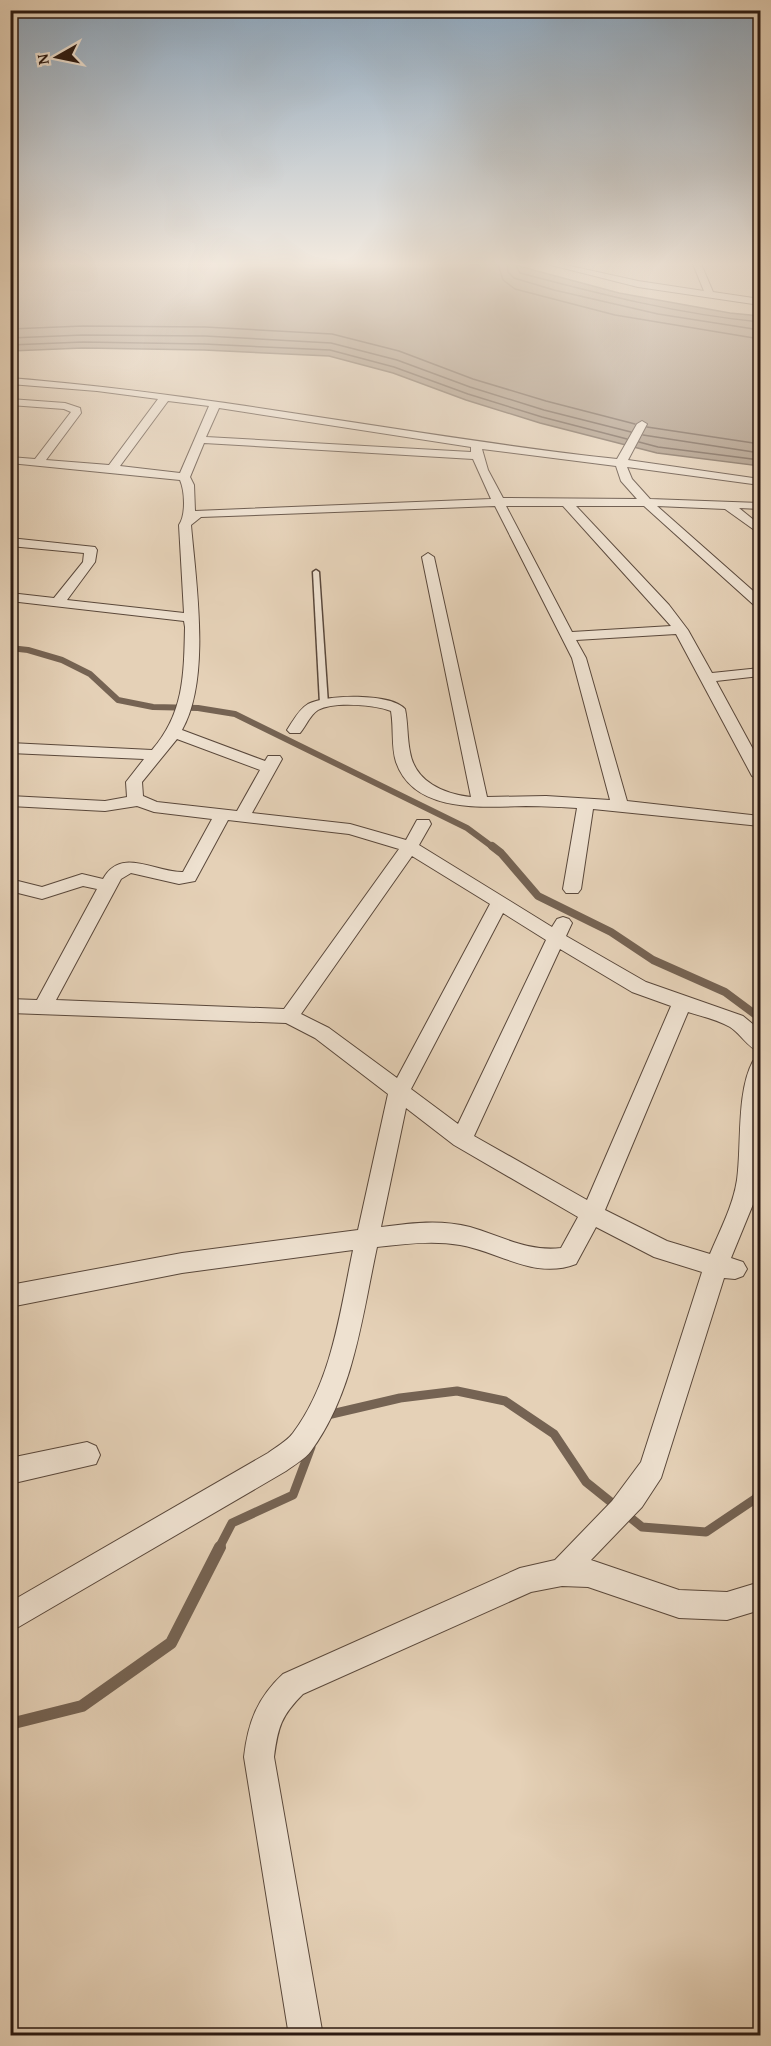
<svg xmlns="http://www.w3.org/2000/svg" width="771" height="2046" font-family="'Gentium Book Plus',serif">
<rect width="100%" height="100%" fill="#e5d1b7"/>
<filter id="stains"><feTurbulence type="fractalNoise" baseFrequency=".00333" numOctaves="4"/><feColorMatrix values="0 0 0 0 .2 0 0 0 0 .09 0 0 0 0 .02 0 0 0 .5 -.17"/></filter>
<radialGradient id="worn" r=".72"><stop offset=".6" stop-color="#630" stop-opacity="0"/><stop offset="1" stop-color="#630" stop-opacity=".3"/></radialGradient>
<path fill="#a6937f" stroke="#756353" stroke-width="1.5" d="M10 264H511L619 293 730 313 760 316V466L657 453 540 423 466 400 393 373 329 356 204 350 83 348 11 351Z"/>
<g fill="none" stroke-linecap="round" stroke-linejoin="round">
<g stroke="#695648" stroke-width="1.5">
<path d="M498 264 503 280 515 289 615 315 760 339"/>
<path d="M507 264 508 272 514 278 554 290 658 314 760 330"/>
<path d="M515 264 520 273C599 294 678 314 760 322"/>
<path d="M10 329 83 326 205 327 332 334 399 351 473 379 546 401 635 424"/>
<path d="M10 338 83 335 205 336 331 343 397 360 470 387 544 410 631 432"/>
<path d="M10 345 83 342 204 344 330 350 394 367 468 394 542 417 627 439"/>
<path d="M647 427 760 444"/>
<path d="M643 435 760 453"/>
<path d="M639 442 658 447 760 460"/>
</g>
<path stroke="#756353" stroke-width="6" d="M10 648 28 650 62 660 90 674 118 700 153 707 198 708 235 714 467 828 494 848"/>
<g stroke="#756353" stroke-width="8">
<path d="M492 846 501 853 538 896 611 932 653 960 725 992 760 1018"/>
<path d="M759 1156 760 1145"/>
</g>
<g stroke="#756353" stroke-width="9">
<path d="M759 1155 758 1182 760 1198"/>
<path d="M323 1416 400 1398 457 1391 505 1401 554 1434 586 1482 642 1527 706 1532 755 1499 760 1492"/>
<path d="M219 1548 232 1523 293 1495 311 1447"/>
</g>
<path stroke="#756353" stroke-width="12" d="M10 1724 82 1706 171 1643 220 1547"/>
<g stroke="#5a483b" stroke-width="3">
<path id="lane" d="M316 570 319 572 328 704 324 706 320 704 313 572Z"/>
</g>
<g stroke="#5a483b" stroke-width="2">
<g id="street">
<path d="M547 264H561L638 281 704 291 693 264H701L713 292 760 299V305L638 287Z"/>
<path d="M10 378C214 394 414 437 617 459L637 424 642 421 647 424 628 460 760 479V485L627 467 632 479 650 499 760 503V509L739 508 760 525V534L725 509 657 506 760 597V607L755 606 644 506H576L669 605 688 630 712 673 760 668V676L716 681 760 762V781L752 776 676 634 576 640 586 658 627 801 760 816V826L593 809 581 889 578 893H566L563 889 577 808C560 807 543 806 526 806 483 807 414 814 396 762 391 746 394 728 391 711 375 705 334 701 318 710 310 715 306 726 300 733H290L287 730C293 721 299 709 308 704 327 694 391 693 405 709 408 723 407 738 410 752 415 782 444 794 471 797L422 557 428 553 434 557 487 797 546 796 610 800 572 658 495 506 201 517 191 525C196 583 211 679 182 730L265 761 268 756H280L282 759 252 813 350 824 406 840 417 820H429L431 824 419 845 552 927 557 919 563 917 569 919 572 923 566 936 646 982 743 1016 760 1030V1052C748 1048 741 1034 730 1027 718 1020 701 1016 688 1012L605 1210 667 1241 710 1254C720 1230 733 1206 737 1180 742 1145 736 1093 753 1061L760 1059 759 1178 756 1197 731 1258 743 1262 747 1269 743 1276 735 1279 724 1278 661 1478 642 1507 591 1560 679 1590 727 1592 760 1582V1610L727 1620 679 1618 588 1587 562 1586 531 1592 303 1694C281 1716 278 1727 274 1757L323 2036H289L244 1757C248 1723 257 1698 283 1674L520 1568 555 1560 612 1501 641 1462 702 1272 654 1257 596 1227 576 1264C535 1280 500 1252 460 1245 432 1240 405 1244 377 1247 362 1317 354 1392 311 1451 305 1459 294 1465 286 1471L10 1632V1602L268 1453C276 1447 287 1441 293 1433 332 1381 340 1312 353 1250L182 1273 10 1307V1285L182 1253 358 1230 388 1094 315 1038 286 1023 10 1013V999L37 1000 97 889 83 886 42 899 10 891V879L42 887 82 874 103 879C121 846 156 873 183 872L212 819 154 812 137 806 105 811 10 806V796L105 801 127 797 126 782 144 759 10 753V743L152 750C184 713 184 675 185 627L184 621 10 601V593L54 598 83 562 84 553 10 546V538L95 547 97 550 95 562 67 600 184 613 179 525C186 515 185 491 180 480L10 463V457L35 459 71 412 64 409 10 405V399L65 403 80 408 81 413 46 460 109 465 158 399 97 391 10 384ZM168 401 209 406 180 473 120 466ZM219 408 471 447V452L206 437ZM204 443 473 459 491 499 195 511 194 485 190 477ZM482 449 616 466 621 481 637 499 503 498 488 470ZM506 506H563L671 626 572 632ZM177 739 260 770 237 811 157 802 143 796 142 782ZM228 820 349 834 399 849 284 1009 56 1000 121 879 131 873 179 884 195 881ZM412 856 490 904 397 1078 329 1028 301 1014ZM503 913 546 940 458 1124 411 1089ZM560 949 632 992 671 1006 587 1200 474 1136ZM406 1108 454 1145 578 1217 561 1248C528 1252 501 1236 470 1227 440 1219 411 1223 381 1227Z"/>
<path d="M87 1442 96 1446 100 1455 96 1464 10 1484V1458Z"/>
</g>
</g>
<use href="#lane" fill="#eee1d0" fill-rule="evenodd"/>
<use href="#street" fill="#eee1d0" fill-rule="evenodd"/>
</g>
<linearGradient id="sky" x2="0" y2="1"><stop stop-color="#8da7be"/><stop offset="0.48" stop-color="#f3eadf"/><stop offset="1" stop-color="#f3eadf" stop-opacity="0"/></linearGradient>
<rect width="771" height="550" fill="url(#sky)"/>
<rect width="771" height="2046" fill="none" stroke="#e5d1b7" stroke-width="36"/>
<rect x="12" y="12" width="747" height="2022" fill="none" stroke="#2c1a12" stroke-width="3"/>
<rect x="18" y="18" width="735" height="2010" fill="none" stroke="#2c1a12" stroke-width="1.5"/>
<g transform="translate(57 57) rotate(261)" stroke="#eee1d0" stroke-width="4.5" paint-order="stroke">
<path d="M0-4.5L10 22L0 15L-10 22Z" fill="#2c1a12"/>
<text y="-9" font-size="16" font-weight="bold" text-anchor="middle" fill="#2c1a12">N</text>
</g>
<rect width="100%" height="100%" filter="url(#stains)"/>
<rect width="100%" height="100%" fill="url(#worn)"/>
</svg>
